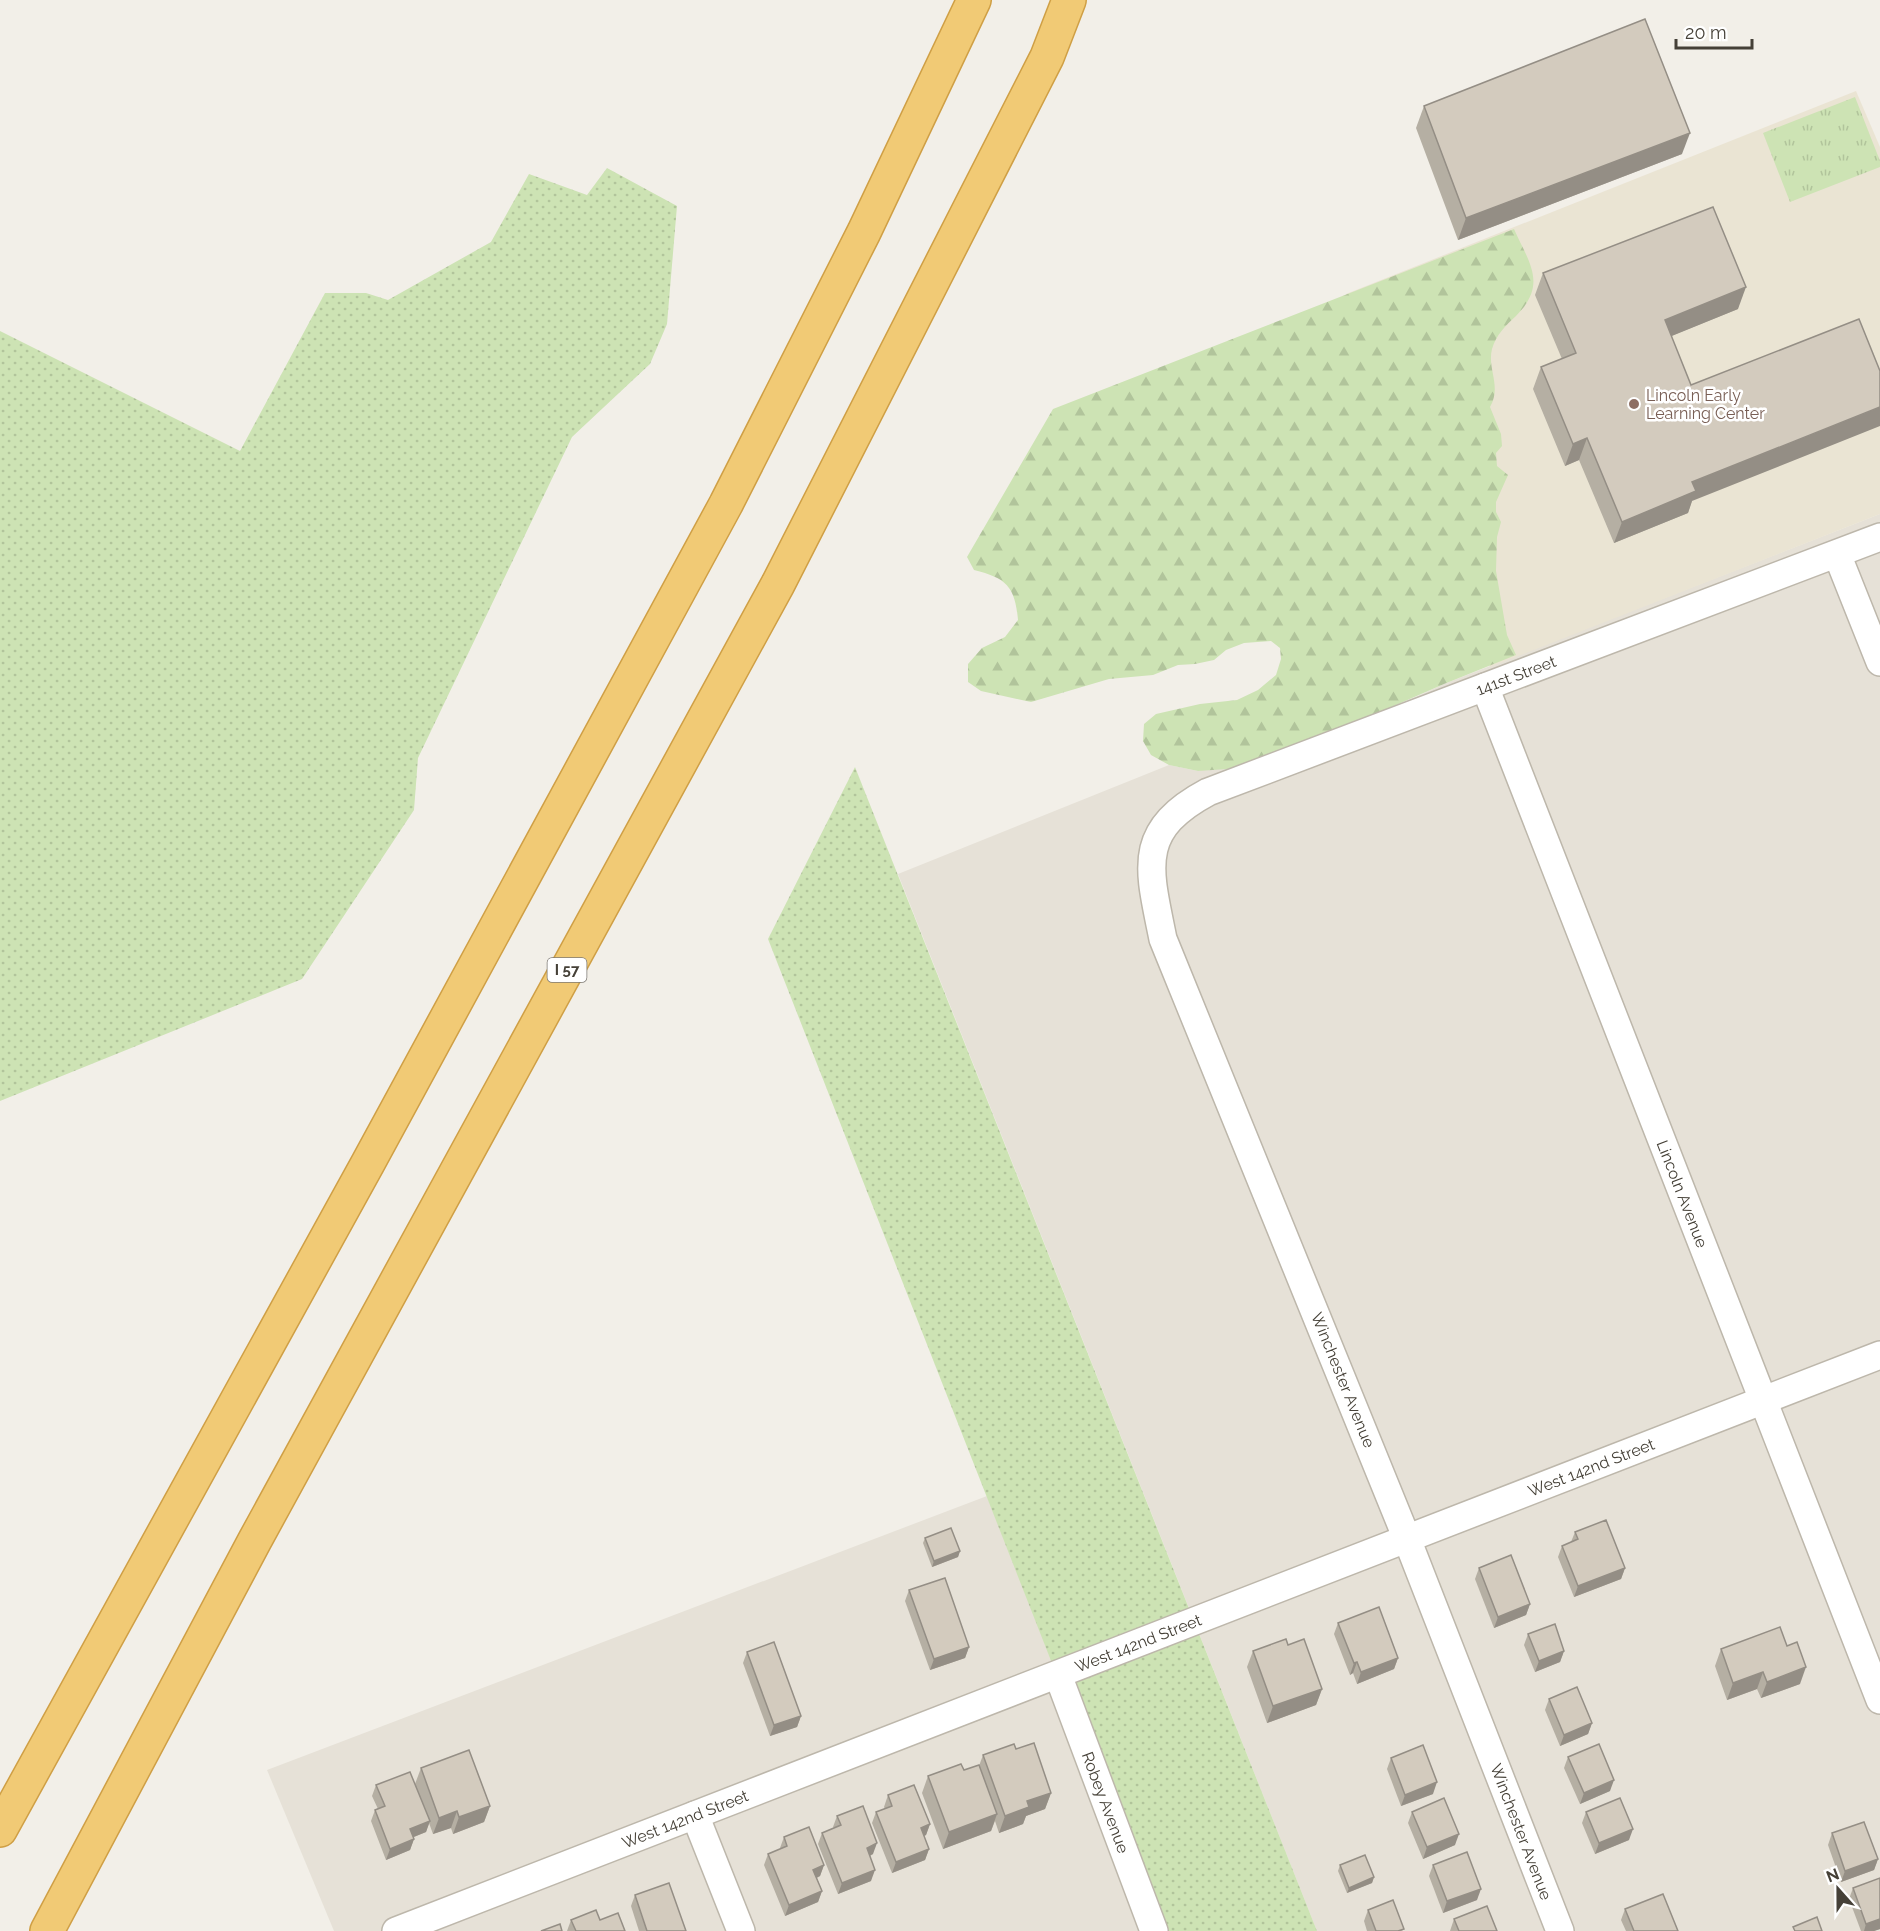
<svg xmlns="http://www.w3.org/2000/svg" width="1880" height="1931" font-family="Raleway,sans-serif">
<defs>
<pattern id="grass-dots" width="8" height="8" patternUnits="userSpaceOnUse" patternTransform="scale(1.5)"><rect width="8" height="8" fill="#cde3b4"/><path d="M2 2h.1M6 6h.1" fill="none" stroke="#b1c49b" stroke-width="1.8" stroke-linecap="round"/></pattern>
<pattern id="forest-firs" width="22" height="20" patternUnits="userSpaceOnUse" patternTransform="scale(1.5)"><rect width="22" height="20" fill="#cde3b4"/><path d="M5 1l3.5 6h-7zM16 11l3.5 6h-7z" fill="#b1c49b"/></pattern>
<pattern id="park-tufts" width="24" height="20" patternUnits="userSpaceOnUse" patternTransform="scale(1.5)"><rect width="24" height="20" fill="#cde3b4"/><path d="M3 7l-1-3M5 7V3M7 7l1-3M15 17l-1-3M17 17v-4M19 17l1-3" fill="none" stroke="#b1c49b"/></pattern>
</defs>
<rect width="100%" height="100%" fill="#f2efe8"/>
<g fill="#e6e1d7">
<path d="M1880 514V1931H1317L898 874 1169 765 1198 771 1387 710 1444 684Z"/>
<path d="M987 1496 1160 1931H334L267 1770Z"/>
</g>
<path fill="#eae4d3" d="M1856 91 1880 147V514L1490 667 1346 294Z"/>
<g fill="url(#grass-dots)">
<path d="M607 168 677 206 667 324 650 364 572 437 418 758 414 810 302 979 0 1101V331L240 451 325 293H366L388 300 491 242 529 174 587 195Z"/>
<path d="M855 767 1317 1931H1157L768 939Z"/>
</g>
<path fill="url(#forest-firs)" d="M1514 229C1529 263 1548 284 1516 316 1506 325 1496 335 1492 349 1487 369 1502 386 1490 407L1501 434 1502 446 1496 453 1497 466 1508 475 1496 502V512L1501 522 1497 537 1496 571 1507 635 1516 655 1444 684 1307 744 1227 769 1198 771 1169 765 1151 755 1143 741 1144 724 1156 714 1200 704 1237 700 1258 690 1276 675 1281 659 1280 648 1271 641 1244 643 1226 650 1214 660 1195 664 1178 665 1153 675 1109 679 1031 702 981 691 968 682V664L982 648 1005 637 1018 620C1015 586 1006 578 974 570L967 557 1053 409Z"/>
<path fill="url(#park-tufts)" d="M1855 97 1880 161V167L1790 202 1763 133Z"/>
<g fill="none" stroke-linecap="round" stroke-linejoin="round">
<g stroke="#bdb7ab" stroke-width="30">
<g id="minor">
<path d="M1837 554 1880 662"/>
<path id="s1" d="M1485 687 1880 1700"/>
<path id="s2" d="M1058 1675 1154 1931"/>
<path d="M695 1815 741 1931"/>
<path id="s3" d="M396 1931 1880 1355"/>
<path id="s4" d="M1560 1931 1407 1539 1163 939C1149 869 1135 831 1208 792L1880 537"/>
</g>
</g>
<g stroke="#cf9f45" stroke-width="36">
<g id="motorway">
<path d="M0 1830 368 1163 726 504 864 232 974 0"/>
<path d="M47 1931 255 1540 778 584 1047 57 1069 0"/>
</g>
</g>
<use href="#minor" stroke="#fff" stroke-width="27"/>
<use href="#motorway" stroke="#f1ca75" stroke-width="33"/>
</g>
<g fill="#b5afa3">
<path d="M1424 106 1682 154 1458 240 1416 128Z"/>
<path d="M1543 273 1738 309 1671 336 1692 501 1688 513 1614 543 1579 460 1565 466 1533 389 1541 367 1562 359 1535 295Z"/>
<path d="M1575 1532 1625 1568 1621 1579 1574 1597 1558 1557 1562 1546 1571 1542Z"/>
<path d="M925 1538 960 1551 958 1557 932 1567 923 1543Z"/>
<path d="M1479 1568 1530 1604 1526 1615 1494 1628 1475 1579Z"/>
<path d="M909 1590 969 1647 965 1658 930 1670 905 1601Z"/>
<path d="M1338 1623 1398 1658 1394 1669 1357 1684 1353 1673 1350 1675 1334 1634Z"/>
<path d="M1528 1634 1564 1651 1560 1662 1535 1672 1524 1645Z"/>
<path d="M1288 1645 1322 1689 1316 1705 1267 1723 1247 1667 1253 1651Z"/>
<path d="M1721 1649 1800 1684 1761 1698 1757 1689 1727 1700 1715 1666Z"/>
<path d="M747 1652 801 1716 797 1727 770 1736 743 1663Z"/>
<path d="M1549 1699 1592 1723 1588 1734 1560 1746 1545 1710Z"/>
<path d="M1016 1749 1051 1793 1045 1809 1026 1816 1023 1824 999 1833 995 1821 991 1831 943 1849 922 1793 928 1776 964 1770 979 1766 983 1755Z"/>
<path d="M1568 1757 1610 1791 1580 1804 1564 1768Z"/>
<path d="M1391 1758 1433 1794 1401 1806 1387 1769Z"/>
<path d="M421 1768 490 1806 484 1822 453 1834 451 1828 433 1834 429 1823 426 1832 414 1837V1839L410 1850 386 1860 371 1821 375 1810 378 1809 372 1796 376 1785 415 1784Z"/>
<path d="M888 1795 930 1824 926 1835 924 1836 929 1849 925 1860 892 1873 872 1823 876 1812 885 1809 884 1807Z"/>
<path d="M1412 1812 1455 1845 1423 1859 1408 1823Z"/>
<path d="M1586 1812 1629 1840 1595 1854 1582 1823Z"/>
<path d="M837 1816 873 1854 870 1856 871 1881 838 1894 818 1844 822 1833 834 1828 833 1827Z"/>
<path d="M1832 1833 1878 1859 1874 1870 1841 1882 1828 1845Z"/>
<path d="M784 1837 824 1865 820 1876 817 1878 822 1891 818 1902 785 1916 764 1865 768 1854 780 1849V1848Z"/>
<path d="M1340 1865 1374 1877 1372 1883 1347 1893 1338 1871Z"/>
<path d="M1433 1865 1477 1900 1443 1913 1429 1876Z"/>
<path d="M1880 1878V1929L1874 1931H1861L1849 1899 1853 1888Z"/>
<path d="M635 1895 686 1931H639L631 1906Z"/>
<path d="M1625 1909 1678 1931H1626L1621 1920Z"/>
<path d="M1368 1910 1403 1931H1367L1364 1921Z"/>
<path d="M1454 1919 1497 1931H1450Z"/>
<path d="M571 1920H600L625 1931H567Z"/>
</g>
<g fill="#948e85">
<path d="M1690 133 1682 154 1458 240 1466 218Z"/>
<path d="M1746 287 1738 309 1657 342 1665 320Z"/>
<path d="M1880 407V426L1692 501 1688 513 1614 543 1622 522 1692 482Z"/>
<path d="M1587 438 1579 460 1565 466 1573 444Z"/>
<path d="M960 1551 958 1557 932 1567 934 1561Z"/>
<path d="M1625 1568 1621 1579 1574 1597 1578 1586Z"/>
<path d="M1530 1604 1526 1615 1494 1628 1498 1617Z"/>
<path d="M969 1647 965 1658 930 1670 934 1659Z"/>
<path d="M1564 1651 1560 1662 1535 1672 1539 1661Z"/>
<path d="M1398 1658 1394 1669 1357 1684 1361 1672Z"/>
<path d="M1357 1662 1353 1673 1350 1675 1354 1663Z"/>
<path d="M1806 1667 1800 1684 1761 1698 1767 1682Z"/>
<path d="M1763 1672 1757 1689 1727 1700 1733 1683Z"/>
<path d="M1322 1689 1316 1705 1267 1723 1273 1706Z"/>
<path d="M801 1716 797 1727 770 1736 774 1725Z"/>
<path d="M1592 1723 1588 1734 1560 1746 1564 1735Z"/>
<path d="M1614 1780 1610 1791 1580 1804 1584 1793Z"/>
<path d="M1437 1782 1433 1794 1401 1806 1405 1795Z"/>
<path d="M1051 1793 1045 1809 1026 1816 1023 1824 999 1833 1005 1816 1027 1801Z"/>
<path d="M490 1806 484 1822 453 1834 459 1817Z"/>
<path d="M457 1811 451 1828 433 1834 439 1818Z"/>
<path d="M997 1814 991 1831 943 1849 949 1832Z"/>
<path d="M430 1821 426 1832 406 1840 410 1829Z"/>
<path d="M930 1824 926 1835 917 1839 921 1828Z"/>
<path d="M1633 1829 1629 1840 1595 1854 1599 1843Z"/>
<path d="M1459 1834 1455 1845 1423 1859 1427 1847Z"/>
<path d="M414 1839 410 1850 386 1860 390 1849Z"/>
<path d="M877 1843 873 1854 862 1859 867 1848Z"/>
<path d="M929 1849 925 1860 892 1873 896 1862Z"/>
<path d="M1878 1859 1874 1870 1841 1882 1845 1871Z"/>
<path d="M824 1865 820 1876 809 1881 813 1870Z"/>
<path d="M875 1870 871 1881 838 1894 842 1883Z"/>
<path d="M1374 1877 1372 1883 1347 1893 1349 1888Z"/>
<path d="M1481 1889 1477 1900 1443 1913 1447 1901Z"/>
<path d="M822 1891 818 1902 785 1916 789 1905Z"/>
<path d="M1880 1919V1929L1874 1931H1864L1866 1924Z"/>
</g>
<g fill="#d3cbbe" stroke="#948e85" stroke-width="1.5">
<path d="M1645 19 1690 133 1466 218 1424 106Z"/>
<path d="M1713 207 1746 287 1665 320 1691 385 1859 319 1880 371V407L1692 482 1696 491 1622 522 1587 438 1573 444 1541 367 1576 353 1543 273Z"/>
<path d="M1606 1520 1625 1568 1578 1586 1562 1546 1578 1539 1575 1532Z"/>
<path d="M951 1528 960 1551 934 1561 925 1538Z"/>
<path d="M1511 1555 1530 1604 1498 1617 1479 1568Z"/>
<path d="M945 1578 969 1647 934 1659 909 1590Z"/>
<path d="M1379 1607 1398 1658 1361 1672 1357 1662 1354 1663 1338 1623Z"/>
<path d="M1555 1624 1564 1651 1539 1661 1528 1634Z"/>
<path d="M1780 1627 1787 1646 1797 1642 1806 1667 1767 1682 1763 1672 1733 1683 1721 1649Z"/>
<path d="M1286 1639 1288 1645 1304 1639 1322 1689 1273 1706 1253 1651Z"/>
<path d="M774 1642 801 1716 774 1725 747 1652Z"/>
<path d="M1577 1687 1592 1723 1564 1735 1549 1699Z"/>
<path d="M1034 1743 1051 1793 1027 1801 1029 1807 1005 1816 983 1755 1014 1744 1016 1749Z"/>
<path d="M1599 1744 1614 1780 1584 1793 1568 1757Z"/>
<path d="M1423 1745 1437 1782 1405 1795 1391 1758Z"/>
<path d="M469 1750 490 1806 459 1817 457 1811 439 1818 421 1768Z"/>
<path d="M961 1764 964 1770 979 1765 997 1814 949 1832 928 1776Z"/>
<path d="M410 1772 430 1821 410 1829 414 1839 390 1849 375 1810 385 1806 376 1785Z"/>
<path d="M914 1785 930 1824 921 1828 929 1849 896 1862 876 1812 892 1806 888 1795Z"/>
<path d="M1444 1798 1459 1834 1427 1847 1412 1812Z"/>
<path d="M1620 1798 1633 1829 1599 1843 1586 1812Z"/>
<path d="M863 1806 877 1843 867 1848 875 1870 842 1883 822 1833 841 1825 837 1816Z"/>
<path d="M1864 1822 1878 1859 1845 1871 1832 1833Z"/>
<path d="M809 1827 824 1865 813 1870 822 1891 789 1905 768 1854 787 1846 784 1837Z"/>
<path d="M1467 1852 1481 1889 1447 1901 1433 1865Z"/>
<path d="M1365 1855 1374 1877 1349 1888 1340 1865Z"/>
<path d="M1880 1878V1919L1866 1924 1853 1888Z"/>
<path d="M669 1883 686 1931H647L635 1895Z"/>
<path d="M1663 1894 1678 1931H1634L1625 1909Z"/>
<path d="M1393 1900 1404 1929 1398 1931H1376L1368 1910Z"/>
<path d="M1487 1906 1497 1931H1459L1454 1919Z"/>
<path d="M596 1910 600 1920 618 1913 625 1931H576L571 1920Z"/>
<path d="M1817 1917 1822 1931H1795L1793 1927Z"/>
<path d="M560 1924 562 1931H541Z"/>
</g>
<circle fill="#8d6e63" stroke="#fff" stroke-width="2" cx="1634" cy="404" r="6"/>
<g text-anchor="middle" dominant-baseline="central" stroke-width="5" stroke-linejoin="round" paint-order="stroke">
<rect fill="#fff" stroke="#7d7973" stroke-width="1.5" x="547.5" y="958" width="39" height="24" rx="4.5"/>
<g font-size="15" font-weight="bold" fill="#454037">
<text x="567" y="970">I 57</text>
</g>
<g font-size="16" fill="#785e54" stroke="#fff" text-anchor="start">
<text x="1646" y="395">Lincoln Early<tspan x="1646" dy="18">Learning Center</tspan></text>
</g>
<g font-size="16" fill="#454037" stroke="#fff">
<text stroke="none"><textPath href="#s4" startOffset="1570">141st Street</textPath></text>
<text stroke="none"><textPath href="#s1" startOffset="544">Lincoln Avenue</textPath></text>
<text transform="translate(1343 1380) rotate(68)">Winchester Avenue</text>
<text stroke="none"><textPath href="#s3" startOffset="1282">West 142nd Street</textPath></text>
<text stroke="none"><textPath href="#s3" startOffset="796">West 142nd Street</textPath></text>
<text stroke="none"><textPath href="#s2" startOffset="136">Robey Avenue</textPath></text>
<text stroke="none"><textPath href="#s3" startOffset="310">West 142nd Street</textPath></text>
<text transform="translate(1521 1832) rotate(69)">Winchester Avenue</text>
</g>
</g>
<g transform="translate(1838 1889) rotate(339)" stroke="#ffffff" stroke-width="4.5" paint-order="stroke">
<path d="M0-4.5L10 22L0 15L-10 22Z" fill="#454037"/>
<text y="-9" font-size="16" font-weight="bold" text-anchor="middle" fill="#454037">N</text>
</g>
<path d="M1676 39v9h76v-9" fill="none" stroke="#454037" stroke-width="3"/>
<text x="1685" y="39" font-size="18" fill="#454037" stroke="#ffffff" stroke-width="4.5" paint-order="stroke">20 m</text>
</svg>
